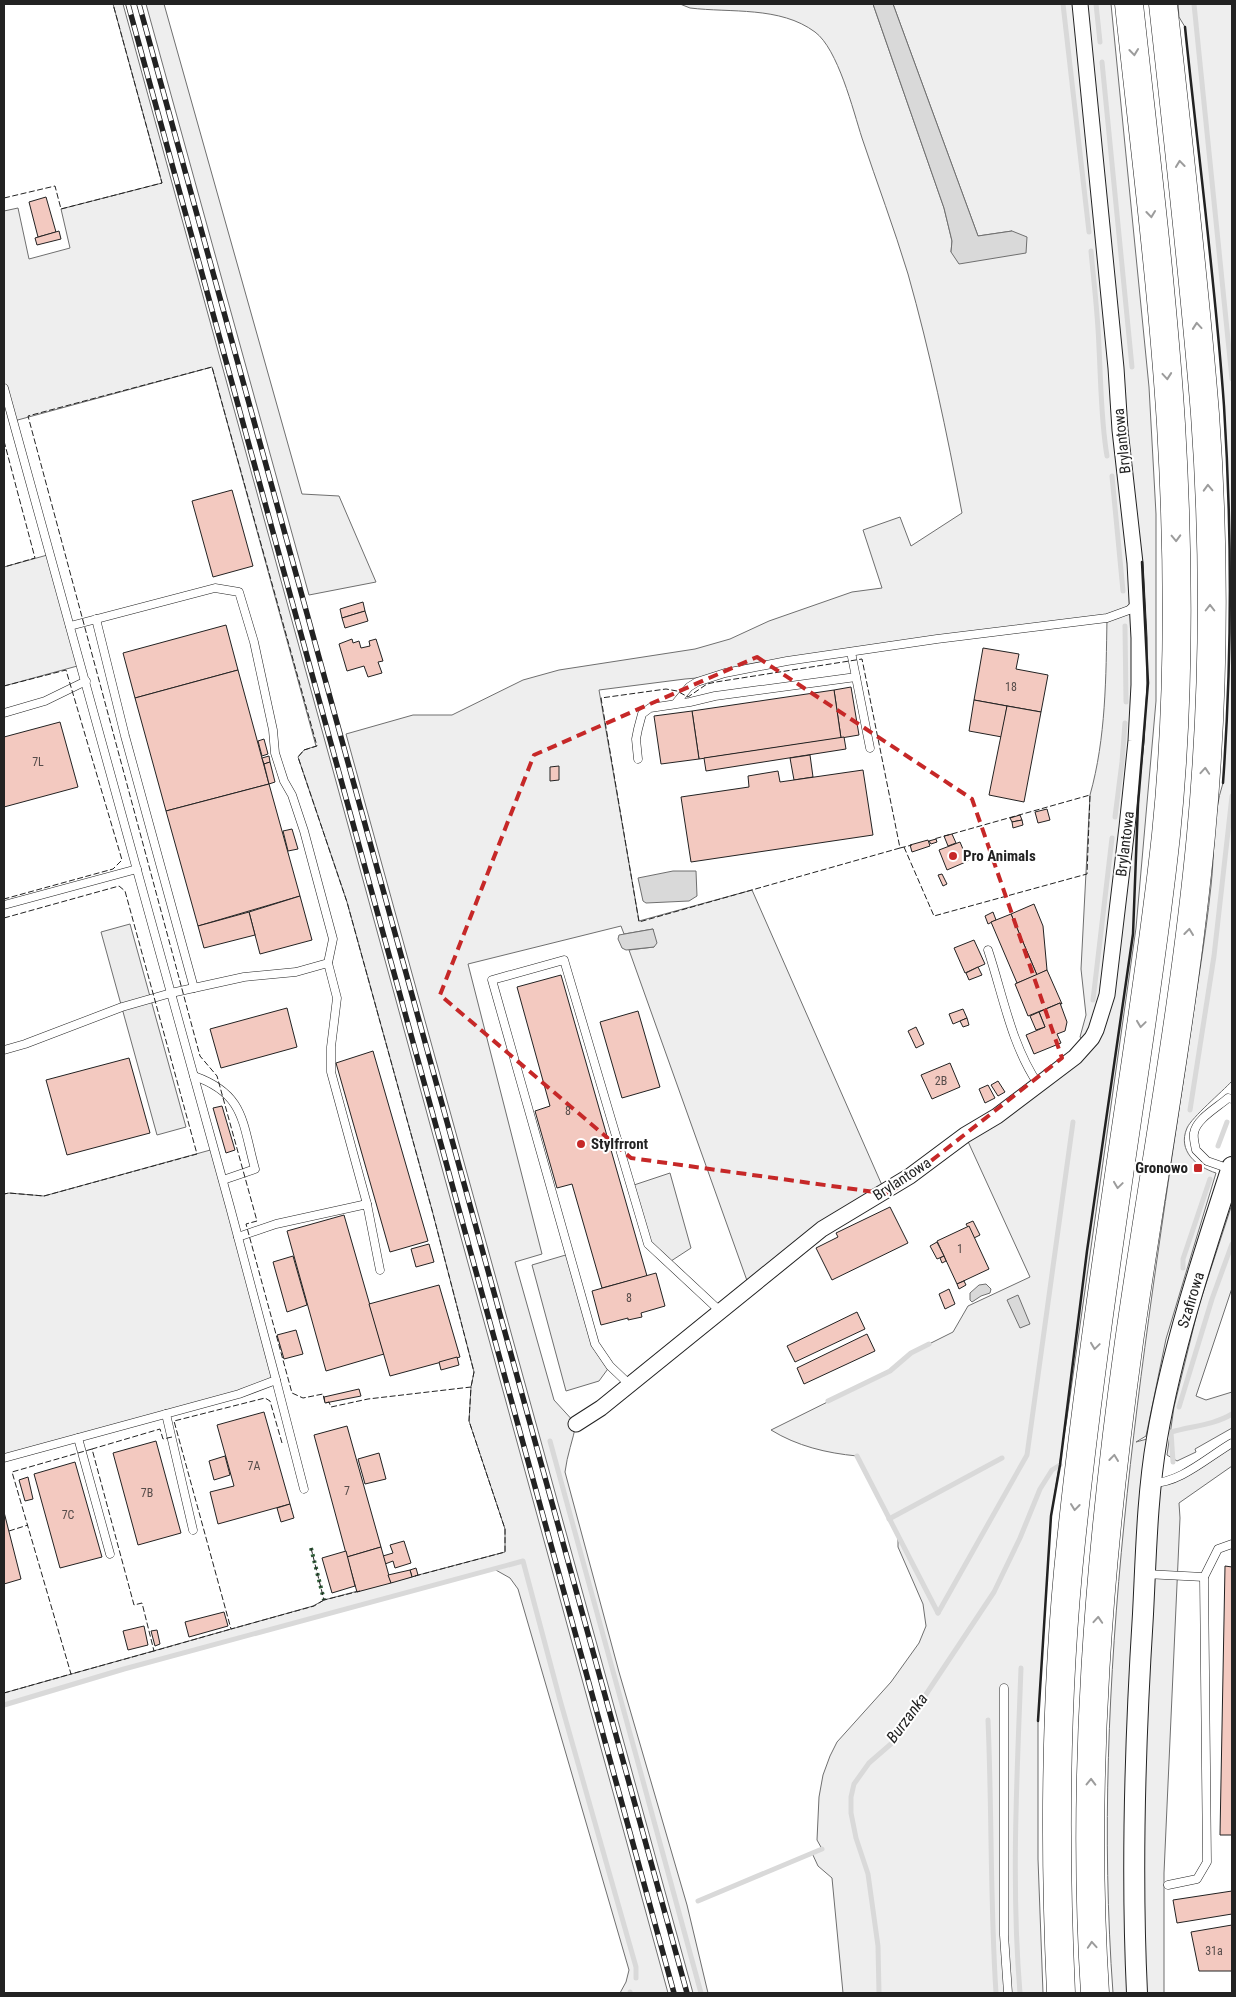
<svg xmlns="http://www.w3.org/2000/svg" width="1236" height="1997" font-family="'Roboto Condensed',sans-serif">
<rect width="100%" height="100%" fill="#fff"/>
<g fill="#eee" stroke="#6f6f6f">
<path d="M113 4H123L668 1993H620L626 1982 629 1970 518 1589 510 1578 494 1569 124 1669 4 1705V1693L313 1606 324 1600 505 1552V1529L469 1421 471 1387 474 1372 432 1210 347 902 298 757 304 750 316 746 212 367 14 421 4 388V211L18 208 29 259 70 248 61 209 162 183Z"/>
<path d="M146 4H164L302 494 339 496 376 582 309 595Z"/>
<path d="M680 4H873L944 208 952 241 951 252 1012 231 978 236 893 4H1111L1149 387 1156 514V701L1136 928 1067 1418 1051 1516 1038 1721V1859L1043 1993H843L832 1878 818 1866 812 1853 822 1849 817 1840 819 1797 823 1775 830 1756 837 1742 891 1682 919 1643 926 1626 923 1604 898 1547V1536L857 1456C826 1453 797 1446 771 1430L890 1371 911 1353 953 1332 968 1306 1030 1277 965 1135 1086 1045 1080 1037 1086 1015 1081 969 1090 795C1106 738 1106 677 1107 618L937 639 709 677 685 679 599 690 639 921 752 890 885 1192 750 1289 629 950 654 947 653 929 624 934 621 926 468 964 542 1254 515 1262 554 1400 576 1424C573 1440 567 1455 565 1472L619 1672 687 1905 708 1993H693L346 734 413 715H452L523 680 559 670 695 649 730 639 769 621 852 592 882 588 863 530 900 517 911 546 962 513C947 433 930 352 908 274 894 228 877 183 862 138 853 110 838 49 815 32 780 6 731 13 690 8Z"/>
<path d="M1178 4H1232V1081C1222 1092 1192 1117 1187 1128 1177 1151 1197 1167 1216 1173L1166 1339 1146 1436 1136 1442 1158 1436 1160 1483 1232 1443V1466L1179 1503 1180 1518 1164 1873V1993H1113C1090 1679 1141 1366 1187 1056 1195 999 1205 943 1211 886 1215 852 1212 816 1223 783 1232 658 1232 532 1224 406 1215 279 1198 153 1185 27L1179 17Z"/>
<path d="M51 554 81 665 4 686V567Z"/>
<path d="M214 1149 276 1380 4 1458V1194L9 1193 44 1196Z"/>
<path d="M1232 1204V1288L1196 1396 1206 1400 1232 1392V1428L1195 1449 1196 1452 1177 1461 1167 1455 1174 1407 1199 1305Z"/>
</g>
<g fill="#ededed" stroke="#6f6f6f">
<path d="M130 924 186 1127 157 1135 101 932Z"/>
<path d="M670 1173 691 1248 668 1263 648 1244 631 1186Z"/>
<path d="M569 1254 592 1334 610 1366 599 1381 566 1391 532 1265Z"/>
</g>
<g fill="#d9d9d9" stroke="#6f6f6f">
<path d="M873 4H893L978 236 1012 231 1027 237 1026 253 959 264 951 252 952 241 944 208Z"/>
<path d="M673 871H696L697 896 689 901 646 903 643 901 638 878Z"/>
<path d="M653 929 657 943 654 947 626 950 622 948 618 939 619 935Z"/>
<path d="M986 1284 991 1289 990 1293 981 1296 972 1302 970 1300V1293L979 1285Z"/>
<path d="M1018 1295 1030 1324 1020 1328 1007 1300Z"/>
</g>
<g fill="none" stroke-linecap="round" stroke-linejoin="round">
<g stroke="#d9d9d9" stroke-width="5">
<path d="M1063 4 1089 232"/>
<path d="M1096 4 1100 42"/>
<path d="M1194 4 1232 379"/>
<path d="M1102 62 1132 367"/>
<path d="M1091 251C1094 284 1098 316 1099 348 1101 384 1101 421 1107 456"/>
<path d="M1112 476 1123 591"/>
<path d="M1125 626 1126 702"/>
<path d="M1115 817 1122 762 1125 723"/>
<path d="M1093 1000 1112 838"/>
<path d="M1190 1110 1214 956 1232 796"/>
<path d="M1218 1146 1227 1122"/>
<path d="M1183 1268V1259L1210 1179"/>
<path d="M828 1401 890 1371 911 1353 929 1344"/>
<path d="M1179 1407 1212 1299 1232 1244"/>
<path d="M550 1441 701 1993"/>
<path d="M857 1456 938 1613"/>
<path d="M1173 1462 1171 1432C1192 1426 1214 1425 1232 1414"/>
<path d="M889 1519 1002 1458"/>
<path d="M938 1613 1027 1455 1073 1122"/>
<path d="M4 1705 124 1669 523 1561 560 1700 636 1967V1978"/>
<path d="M988 1720C992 1811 990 1902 996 1993"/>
<path d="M698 1901 822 1849"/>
<path d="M630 1993V1992"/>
<path d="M879 1993 878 1946 868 1874 856 1838 851 1813V1797L854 1784 869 1763 892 1743 901 1732 994 1592 1020 1538 1040 1489 1052 1470 1060 1465"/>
<path d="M1020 1993C1011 1885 1017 1776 1021 1668"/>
</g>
</g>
<g fill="#f3c9c0" stroke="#222">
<path d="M46 197 56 232 38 237 29 202Z"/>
<path d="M59 231 61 239 37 245 35 238Z"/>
<path d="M232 490 253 566 213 577 192 501Z"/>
<path d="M363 602 365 611 342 618 340 609Z"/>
<path d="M365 611 368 621 345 628 342 618Z"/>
<path d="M226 625 238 670 135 698 123 653Z"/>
<path d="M352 639 353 643 359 641 361 648 370 646 369 641 376 639 383 661 378 662 382 673 368 677 364 666 347 671 339 644Z"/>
<path d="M983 648 1019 654 1016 669 1048 675 1041 712 974 700Z"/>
<path d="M238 670 269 784 166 811 135 698Z"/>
<path d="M851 687 859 735 841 738 834 690Z"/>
<path d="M834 690 841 738 699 759 692 711Z"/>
<path d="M974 700 1007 706 1002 737 969 731Z"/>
<path d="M1007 706 1041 712 1024 802 989 795Z"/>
<path d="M692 711 699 759 661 764 654 716Z"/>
<path d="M60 722 78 787 4 807V737Z"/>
<path d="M844 737 846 749 706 771 704 758Z"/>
<path d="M264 739 268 754 262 756 258 741Z"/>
<path d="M810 755 813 777 794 780 790 758Z"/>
<path d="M269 756 270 762 264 764 262 758Z"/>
<path d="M270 762 275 782 269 784 264 764Z"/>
<path d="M559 766V780L550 781V767Z"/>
<path d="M863 770 873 835 691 862 681 797 749 787 748 776 778 771 780 782Z"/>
<path d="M269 784 300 896 198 926 166 811Z"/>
<path d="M1047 809 1050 820 1038 823 1035 812Z"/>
<path d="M1020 815 1022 820 1012 822 1010 818Z"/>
<path d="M1022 820 1023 825 1013 828 1012 822Z"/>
<path d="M292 829 298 849 288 851 283 831Z"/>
<path d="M952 834 956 843 948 846 944 836Z"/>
<path d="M936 839 937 842 931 844 929 841Z"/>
<path d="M928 840 930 846 912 852 910 845Z"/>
<path d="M960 842 968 861 947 870 939 850Z"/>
<path d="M942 874 947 884 943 886 938 875Z"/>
<path d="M300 896 312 940 260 954 249 912Z"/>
<path d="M1034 904 1043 926 1047 970 1037 975 1011 914Z"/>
<path d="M249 912 255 935 204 948 198 926Z"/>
<path d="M993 912 996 920 988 924 985 916Z"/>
<path d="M1011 914 1037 975 1017 983 991 922Z"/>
<path d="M974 940 985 964 965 973 954 948Z"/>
<path d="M978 967 982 975 969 980 966 973Z"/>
<path d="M1047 970 1062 1004 1060 1003 1028 1016 1015 984Z"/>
<path d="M561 975 647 1276 602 1288 572 1184 557 1188 535 1111 550 1106 517 987Z"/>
<path d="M1060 1003 1067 1022 1065 1031 1057 1034 1061 1043 1034 1054 1026 1035 1045 1027 1039 1012Z"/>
<path d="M287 1008 297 1047 221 1068 210 1029Z"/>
<path d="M963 1009 967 1018 953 1024 949 1014Z"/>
<path d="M638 1011 660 1087 622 1098 600 1022Z"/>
<path d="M1039 1012 1045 1027 1036 1030 1030 1016Z"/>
<path d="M967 1018 969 1025 963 1027 960 1021Z"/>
<path d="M916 1027 924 1044 916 1048 908 1031Z"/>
<path d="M373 1051 428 1241 390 1252 336 1063Z"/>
<path d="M129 1058 150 1133 67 1155 46 1080Z"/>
<path d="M950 1063 960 1087 932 1099 921 1075Z"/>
<path d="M998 1081 1005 1092 998 1096 991 1085Z"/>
<path d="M988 1085 995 1098 985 1103 979 1089Z"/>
<path d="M222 1106 235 1150 226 1153 213 1108Z"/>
<path d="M890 1207 908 1243 832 1280 816 1248 838 1237 836 1233Z"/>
<path d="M344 1215 384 1354 326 1371 287 1231Z"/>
<path d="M973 1221 980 1235 974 1238 966 1224Z"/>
<path d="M969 1226 989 1269 957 1284 937 1241Z"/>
<path d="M937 1242 944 1256 937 1259 930 1246Z"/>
<path d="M429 1244 434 1262 416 1267 411 1249Z"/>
<path d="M293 1256 307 1305 287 1312 273 1262Z"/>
<path d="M944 1256 946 1261 942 1263 940 1258Z"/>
<path d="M656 1273 665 1306 641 1313 642 1317 628 1320V1318L601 1325 592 1291Z"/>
<path d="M964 1281 966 1285 959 1289 957 1284Z"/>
<path d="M439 1285 460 1357 390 1376 369 1304Z"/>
<path d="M949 1289 955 1304 945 1309 939 1294Z"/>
<path d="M857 1312 865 1329 795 1362 787 1346Z"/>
<path d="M296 1330 303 1354 284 1359 277 1335Z"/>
<path d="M867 1334 875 1351 804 1384 797 1368Z"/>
<path d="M457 1357 459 1365 441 1370 439 1362Z"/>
<path d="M359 1389 361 1396 325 1403 324 1397Z"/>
<path d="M264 1412 290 1504 218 1524 210 1492 234 1486 217 1425Z"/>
<path d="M347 1426 381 1547 347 1557 314 1435Z"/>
<path d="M156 1441 181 1533 138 1545 113 1453Z"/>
<path d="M379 1453 386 1479 365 1484 358 1459Z"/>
<path d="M225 1456 230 1475 214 1480 209 1461Z"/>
<path d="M75 1462 102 1557 60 1568 34 1474Z"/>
<path d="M28 1477 33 1499 25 1501 19 1480Z"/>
<path d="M290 1504 294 1518 281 1522 277 1508Z"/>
<path d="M4 1512 21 1579 4 1584Z"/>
<path d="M404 1541 411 1563 395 1568 393 1561 385 1564 383 1556 393 1553 390 1545Z"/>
<path d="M381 1547 391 1583 357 1592 347 1557Z"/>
<path d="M346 1551 355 1586 332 1593 322 1558Z"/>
<path d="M1225 1566 1232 1567V1835H1220Z"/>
<path d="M416 1568 418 1575 412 1577 410 1570Z"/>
<path d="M410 1570 412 1577 391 1583 388 1575Z"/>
<path d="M224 1612 228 1626 189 1637 185 1622Z"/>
<path d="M144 1626 148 1645 128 1650 123 1631Z"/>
<path d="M157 1630 160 1644 155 1646 151 1631Z"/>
<path d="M1232 1891V1914L1177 1923 1173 1900Z"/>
<path d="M1232 1925V1971H1199L1191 1932Z"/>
</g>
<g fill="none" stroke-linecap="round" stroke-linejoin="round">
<g stroke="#222" stroke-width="9">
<g id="service">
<path d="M4 388 230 1207 276 1380 239 1394 4 1458"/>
<path d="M96 619 125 736 194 988"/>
<path d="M70 626 215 588 239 592 254 642 273 730 275 753 284 781 292 795 304 831 333 939 328 963 337 998 331 1047V1072L367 1204"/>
<path d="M851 652 870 748"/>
<path d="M675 704 689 687 697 682 725 673 787 661 937 639 1107 618 1129 610 1137 603"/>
<path d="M4 713 45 701 86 681"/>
<path d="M638 759 636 739 638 729 642 714 650 708 690 702 715 696 856 677"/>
<path d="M4 905 137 869"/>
<path d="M988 950C1003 995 1011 1044 1038 1084"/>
<path d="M4 1050 25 1044 122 1007 171 993 244 977 296 972 328 963"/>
<path d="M194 1076C245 1094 242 1122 255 1169L223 1180"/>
<path d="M1230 1169 1207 1161 1196 1150C1195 1145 1193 1138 1194 1133 1196 1119 1218 1107 1228 1098L1232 1099"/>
<path d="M238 1237 276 1224 367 1204 380 1270"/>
<path d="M276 1380 304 1489"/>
<path d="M630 1385 610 1366 595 1344 492 980 564 960 648 1244 721 1312"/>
<path d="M166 1414 193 1530"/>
<path d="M78 1438 110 1554"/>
<path d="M1151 1483C1179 1484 1208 1457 1232 1443"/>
<path d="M1145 1574 1204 1577"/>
<path d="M1004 1688V1935L1008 1993"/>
<path d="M1168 1885 1197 1879 1207 1862 1204 1577 1218 1549 1232 1544"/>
</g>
</g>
<g stroke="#222" stroke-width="17">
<path id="minor" d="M576 1424 601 1408 822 1229 910 1176 965 1135 997 1116 1075 1057 1092 1038 1096 1030 1107 995 1127 827 1136 741 1139 685V638L1135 563 1120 430 1116 368 1080 4"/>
</g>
<g stroke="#222" stroke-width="22">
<path id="tertiary" d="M1137 1993C1131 1867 1135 1741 1143 1614 1146 1556 1147 1496 1157 1438 1173 1346 1203 1256 1232 1167"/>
</g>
<g stroke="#222" stroke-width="29">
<g id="motorway">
<path d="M1061 1993C1054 1843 1055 1692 1071 1542 1086 1399 1107 1256 1128 1114 1142 1021 1156 928 1166 835 1180 699 1179 560 1171 424 1162 283 1144 143 1129 4"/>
<path d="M1095 1993C1081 1776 1099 1558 1129 1342 1153 1173 1185 1005 1201 835 1214 696 1215 553 1205 414 1194 277 1178 140 1163 4"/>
</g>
</g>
<use href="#service" stroke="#fff" stroke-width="8"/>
<use href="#minor" stroke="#fff" stroke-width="15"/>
<use href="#tertiary" stroke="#fff" stroke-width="20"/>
<use href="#motorway" stroke="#fff" stroke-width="28"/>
<g stroke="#222" stroke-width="5.5">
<g id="rail">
<path d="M128 4 674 1993"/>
<path d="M139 4 687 1993"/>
</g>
</g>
<use href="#rail" stroke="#fff" stroke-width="4" stroke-dasharray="11" stroke-linecap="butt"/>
<path stroke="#2f5e38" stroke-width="4" stroke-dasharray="2.5 4" stroke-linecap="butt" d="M311 1548 324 1600"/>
<g stroke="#222" stroke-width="1" stroke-dasharray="6 2.5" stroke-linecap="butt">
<path d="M4 198 55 186 61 209 162 183 113 4"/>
<path d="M4 441 35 558 4 567"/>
<path d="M4 686 66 670 122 860 113 869 4 899"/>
<path d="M904 847 934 916 1087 874 1090 795 934 839"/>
<path d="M900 848 639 922 601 698 666 689 677 691 688 697 707 684 716 682 862 659 900 848 912 845"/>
<path d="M4 918 119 886 125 891 197 1154 44 1196 9 1193 4 1194"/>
<path d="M172 1437 163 1439 160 1429 92 1449 134 1605 142 1603 154 1651 231 1629"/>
<path d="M282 1443 270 1401 265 1398 174 1421 231 1629 314 1606 324 1600"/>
<path d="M92 1449 12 1472 71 1674 154 1651"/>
<path d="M9 1531 28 1525"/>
<path d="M311 1548 324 1600 360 1591"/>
<path d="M415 1576 505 1552V1529L469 1421 471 1387 368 1399 331 1407 329 1402 325 1403 323 1394 303 1398 292 1393 246 1224 257 1221 217 1076 200 1056 28 416 212 367 317 746 304 750 298 757 347 902 432 1210 474 1372 471 1387"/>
<path d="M4 1693 71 1674"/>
</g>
<g stroke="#222" stroke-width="2.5">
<path d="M1185 27C1198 153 1215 279 1224 406 1232 532 1232 658 1223 783"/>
<path d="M1038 1721 1051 1516 1060 1465 1087 1251 1133 934 1138 804 1148 683 1142 562"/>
</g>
</g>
<defs><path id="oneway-chevron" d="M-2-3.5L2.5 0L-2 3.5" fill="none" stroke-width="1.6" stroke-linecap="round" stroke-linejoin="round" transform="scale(1.25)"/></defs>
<g stroke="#9c9c9c">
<use href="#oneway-chevron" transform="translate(1134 52) rotate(84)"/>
<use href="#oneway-chevron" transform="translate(1180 164) rotate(-96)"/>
<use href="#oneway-chevron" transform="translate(1151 214) rotate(84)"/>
<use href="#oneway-chevron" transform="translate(1197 326) rotate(-95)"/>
<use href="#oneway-chevron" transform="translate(1167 376) rotate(85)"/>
<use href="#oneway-chevron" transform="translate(1208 488) rotate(-92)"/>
<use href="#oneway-chevron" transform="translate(1176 538) rotate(88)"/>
<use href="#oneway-chevron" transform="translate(1210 608) rotate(-90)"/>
<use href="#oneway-chevron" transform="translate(1205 771) rotate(-86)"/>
<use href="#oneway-chevron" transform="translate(1189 932) rotate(-83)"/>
<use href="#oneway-chevron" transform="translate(1141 1024) rotate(98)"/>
<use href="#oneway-chevron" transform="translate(1118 1185) rotate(98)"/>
<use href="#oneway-chevron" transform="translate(1095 1346) rotate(98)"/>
<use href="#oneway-chevron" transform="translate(1114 1458) rotate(-83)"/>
<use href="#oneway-chevron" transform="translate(1075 1507) rotate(97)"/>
<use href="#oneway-chevron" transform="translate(1098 1620) rotate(-86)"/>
<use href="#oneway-chevron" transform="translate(1091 1782) rotate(-89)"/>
<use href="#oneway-chevron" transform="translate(1092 1945) rotate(-94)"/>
</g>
<path fill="none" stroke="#c62828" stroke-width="4" stroke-dasharray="10 6" stroke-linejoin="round" d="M757 657 972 799 1062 1058 889 1194 631 1158 440 995 534 755Z"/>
<g fill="#c62828" stroke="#fff" stroke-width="2">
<circle cx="953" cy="856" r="5"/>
<circle cx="581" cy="1144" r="5"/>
<rect x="1193" y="1163" width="10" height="10" rx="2.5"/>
</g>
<g text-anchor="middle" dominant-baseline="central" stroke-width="4" stroke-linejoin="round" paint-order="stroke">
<g font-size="12" fill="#564c4a">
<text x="1011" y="687">18</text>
<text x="38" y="762">7L</text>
<text x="941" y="1081">2B</text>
<text x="568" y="1111">8</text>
<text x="960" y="1249">1</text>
<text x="629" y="1298">8</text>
<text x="254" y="1466">7A</text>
<text x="347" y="1491">7</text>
<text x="147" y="1493">7B</text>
<text x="68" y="1515">7C</text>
<text x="1214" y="1951">31a</text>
</g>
<g font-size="15" fill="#222" stroke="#fff">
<text transform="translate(1122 441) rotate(-96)">Brylantowa</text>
<text transform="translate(1125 844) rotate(-83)">Brylantowa</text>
<text transform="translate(902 1179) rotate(-33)">Brylantowa</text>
<text transform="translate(1191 1300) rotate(-73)">Szafirowa</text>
</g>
<g font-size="15" font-weight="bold" fill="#222" stroke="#fff" text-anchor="start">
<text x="963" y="856">Pro Animals</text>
<text x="591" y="1144">Stylfrront</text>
<text x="1188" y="1168" text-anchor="end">Gronowo</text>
</g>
<g font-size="16" font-style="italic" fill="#222" stroke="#fff">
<text transform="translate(907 1718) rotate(-53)">Burzanka</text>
</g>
</g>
<rect width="1236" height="1997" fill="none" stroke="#222222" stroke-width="10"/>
</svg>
